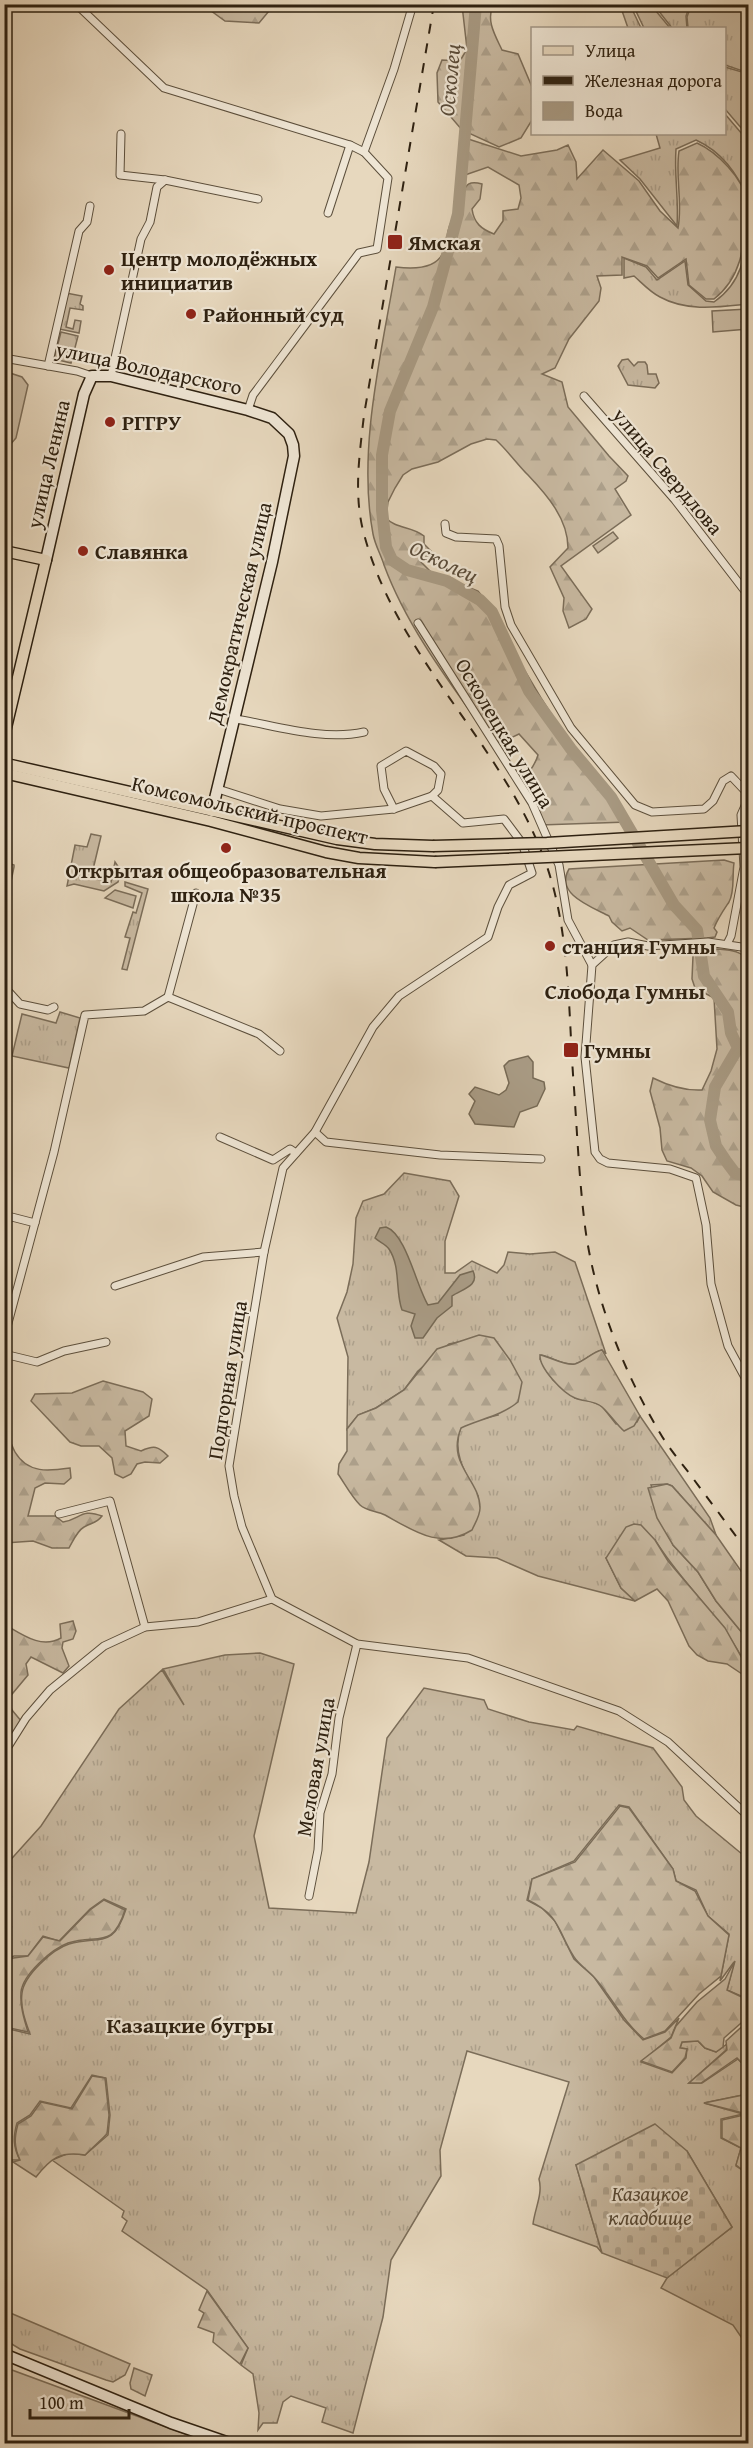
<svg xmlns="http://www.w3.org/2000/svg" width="753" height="2448" font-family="'Gentium Book Plus',serif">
<defs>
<pattern id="grass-tufts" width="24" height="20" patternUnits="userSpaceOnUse" patternTransform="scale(1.5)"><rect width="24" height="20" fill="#c8b9a1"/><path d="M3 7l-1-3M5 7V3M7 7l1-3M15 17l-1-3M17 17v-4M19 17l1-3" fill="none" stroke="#ac9f8a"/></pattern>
<pattern id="forest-firs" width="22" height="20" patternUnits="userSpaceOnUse" patternTransform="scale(1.5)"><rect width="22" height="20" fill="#c8b9a1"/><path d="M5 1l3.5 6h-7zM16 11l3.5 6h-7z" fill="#ac9f8a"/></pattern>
<pattern id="cemetery-stones" width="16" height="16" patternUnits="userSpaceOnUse" patternTransform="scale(1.5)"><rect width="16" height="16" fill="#c8b9a1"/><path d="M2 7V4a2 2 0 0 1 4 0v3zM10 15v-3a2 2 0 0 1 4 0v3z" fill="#ac9f8a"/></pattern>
</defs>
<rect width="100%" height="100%" fill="#e7d8be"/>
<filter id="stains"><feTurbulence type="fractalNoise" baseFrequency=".00333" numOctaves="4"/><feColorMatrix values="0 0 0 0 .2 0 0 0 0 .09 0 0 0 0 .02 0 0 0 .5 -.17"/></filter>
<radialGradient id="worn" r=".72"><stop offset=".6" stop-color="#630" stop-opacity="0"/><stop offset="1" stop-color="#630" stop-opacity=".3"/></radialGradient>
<g fill="url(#grass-tufts)" stroke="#7b6d59" stroke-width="1.5">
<path d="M620 5H630L641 28H628Z"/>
<path d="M633 5H651L670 28H644Z"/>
<path d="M654 5H690L686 16 687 28H672Z"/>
<path d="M691 5H748V82L743 71 725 65 724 28H688L687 17Z"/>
<path d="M725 67 742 72 748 86V136L725 109Z"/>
<path d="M725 114 748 141V199C737 173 722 152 696 140L676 149C674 175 679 200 677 226L640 179 620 160 660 148 656 134H724Z"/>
<path d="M748 220V304C719 307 687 312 660 297 650 292 642 283 634 276L624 278V258L646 267 657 280 685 261 688 285 706 301 714 302C744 281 745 254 748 220Z"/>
<path d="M66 293 82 296 80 304 83 306V310L70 308 66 327 73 329 75 320 81 321 79 333 59 329Z"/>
<path d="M748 309V329L713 332 712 311Z"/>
<path d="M61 332 78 336 71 363 54 359Z"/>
<path d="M628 359 634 366 638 362H645L647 365 648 374H656L659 383 655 388 628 385 618 366 622 360Z"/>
<path d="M613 532 618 538 598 553 593 546Z"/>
<path d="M91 834 101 836 91 878 111 882 115 862 121 871 118 882 104 891 74 884 67 886 75 845 87 847Z"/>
<path d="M125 882 148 889 127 970 122 969 130 938 125 937 133 912 136 913 142 893 125 886Z"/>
<path d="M115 890 136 896 133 908 105 898Z"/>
<path d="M60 1012 80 1018 69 1068 12 1056 22 1014 56 1023Z"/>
<path d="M404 1173 450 1181 459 1196 445 1241V1273H455L472 1261 497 1273 504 1265 508 1252 530 1254 555 1252 575 1262 606 1354 602 1350C592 1353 585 1361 575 1364 564 1366 552 1357 541 1355L540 1359 553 1380 575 1398 590 1401 601 1405 616 1424 637 1422 640 1416 710 1518 716 1535 672 1486 667 1484 651 1485 673 1545 698 1572 716 1601 748 1640V1670C725 1619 684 1587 655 1540L606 1558 621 1588 635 1601 538 1576 497 1558 466 1556 439 1540 464 1535 478 1496C466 1475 451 1452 461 1427L478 1420 498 1415 463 1341 449 1344 418 1371 404 1390 376 1408 358 1415 347 1429 348 1357 337 1318 347 1292 353 1264 356 1218 363 1201 384 1194Z"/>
<path d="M260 1653 294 1664 254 1836 269 1908 356 1913 369 1862 387 1738 424 1688 484 1700 488 1709 529 1722 574 1730 577 1726 653 1748 682 1787 684 1800 696 1816 748 1859V1999L727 1990 734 1962 720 1981 729 1934 708 1916 696 1890 676 1881 673 1869 629 1807 619 1805 574 1861 532 1879 527 1900 542 1908 555 1921 574 1959 594 1977 624 2020 643 2040 665 2032 679 2018 671 2037 641 2062 672 2073 686 2058 687 2049 680 2048 682 2042 698 2041 705 2048 716 2052 727 2044 726 2050 689 2083H702L738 2059 748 2070V2094L704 2103 743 2114 721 2119V2138L741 2148 736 2166 748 2174V2347L733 2325 661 2288 667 2278 732 2227 687 2151 576 2165 602 2253 597 2247 533 2224C535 2208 543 2194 539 2179L569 2082 467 2051 440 2150 441 2176 391 2260 383 2317 353 2433 322 2422 326 2408 291 2396 283 2402 277 2423H263L258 2430 259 2413 253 2374 241 2365 248 2348 207 2290 122 2231 127 2221 122 2217 124 2211 52 2160 69 2153 85 2155 108 2135 110 2115 106 2078 92 2075 71 2108 40 2101 30 2115 17 2123C13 2137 13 2147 20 2160H5V2028L30 2034C25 2020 20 2007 22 1993 24 1975 53 1949 69 1944 100 1935 113 1950 126 1909L104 1899 90 1909 59 1941 43 1936 28 1956H14L5 1960V1866L41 1826 119 1709 162 1670 184 1705 163 1669 225 1655Z"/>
<path d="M8 2312 130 2364 125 2375 113 2382 106 2380 20 2349 5 2340V2319Z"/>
<path d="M134 2368 152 2375 145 2396 131 2389 130 2383Z"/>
</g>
<g fill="url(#forest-firs)" stroke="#7b6d59" stroke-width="1.5">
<path d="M203 5H274L259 23 225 21Z"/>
<path d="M462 5H493C486 21 495 35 502 50L518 54 532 87V120L521 138 499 147 462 130 438 102 437 73 442 60 460 61 467 49Z"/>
<path d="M462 137 521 156 557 150 568 145 576 162 577 179 603 150 639 181 660 211 678 228C683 202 675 177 679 151L697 143C717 152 743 178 747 201 748 205 746 211 746 215 744 248 741 278 714 299H706L689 285 686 259 658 278 647 266 622 257V275L597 276 601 288 599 301 569 339 555 368 542 374 562 382 568 407 609 456 628 476 626 481 615 489 631 515 561 566 592 609 586 619 569 628 563 611 564 598 550 567 568 548C568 519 547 495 528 475 517 464 508 451 496 440L487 439 471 444 438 462 412 469 403 475 395 488 388 502 386 518C396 529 412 526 424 536V544L431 551 428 556 420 561 431 572 478 591 493 609 516 656 541 698 575 751 616 798 627 822 540 825 523 783C526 773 534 769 538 755L519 734 500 743H493C453 687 408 630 384 565 381 555 375 545 373 534 357 449 382 351 396 267 412 269 435 270 443 253 449 240 445 229 454 217V202C468 195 460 178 482 184L480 199 472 209C474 223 481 229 494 234L503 221V211L518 209 521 198 519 185 488 167 465 175 460 157Z"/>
<path d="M724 860 734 863C732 876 735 891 729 902 723 911 718 918 714 928L717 932 715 937 707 938 648 940 630 928 622 931 612 922 609 916C592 907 554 894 569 869Z"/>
<path d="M5 862 14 865V867L7 901 5 903Z"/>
<path d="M717 949C728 950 742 950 748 961V1208L736 1205 713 1192 702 1176 691 1168 667 1161 662 1150 660 1128 650 1091 653 1078C669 1086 684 1091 702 1090L711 1071 717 1049 714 998 695 988 692 979 693 956 701 950Z"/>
<path d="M479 1335 494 1338 510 1360 522 1382 518 1402C501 1416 480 1419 461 1428 446 1465 480 1479 480 1508 480 1516 475 1523 472 1530 440 1550 414 1531 385 1515 377 1511 366 1511 360 1505 351 1496 345 1484 338 1474L339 1464 347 1451V1429L358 1415 376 1408 404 1390 437 1349Z"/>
<path d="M602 1350 640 1416 634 1426 624 1431C616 1424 610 1414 602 1407 594 1400 584 1402 575 1398 563 1393 539 1368 540 1355 551 1357 564 1366 575 1364 585 1361 592 1352 602 1350Z"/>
<path d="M103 1381 143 1392 152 1399 149 1416 125 1431 126 1446 141 1451C154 1445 158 1446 168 1456L160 1463 145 1462 137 1464 131 1474 123 1478 115 1474 112 1458 99 1446H81L70 1442 31 1401 35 1394 72 1393Z"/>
<path d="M4 1432C10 1437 11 1445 15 1452 28 1474 49 1471 70 1468L71 1478 64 1484 45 1483 35 1488 28 1516H55L63 1522C81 1519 81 1508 102 1516 96 1524 92 1522 84 1527 77 1531 73 1541 69 1548H52L33 1541 5 1543Z"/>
<path d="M667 1484 672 1486 716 1535 748 1581V1640L716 1601 698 1572 673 1545 657 1518 648 1488Z"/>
<path d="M634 1524 641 1525 655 1540 668 1561 725 1628 748 1669V1675L745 1676 727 1664 708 1661 697 1655 689 1646 668 1601 657 1589 635 1601 621 1588 606 1558 626 1527Z"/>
<path d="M73 1621 76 1631 73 1639 63 1642 62 1648 69 1666 63 1673 31 1657 26 1664 28 1675 8 1699 12 1710 22 1722 8 1739 4 1732V1624C23 1635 41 1649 61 1638L60 1624Z"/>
<path d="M620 1806 629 1808 673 1869 676 1881 695 1891 708 1916 729 1935 721 1976 699 1994 665 2031 644 2039C623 2022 612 1997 594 1977 588 1970 579 1965 574 1957 557 1930 561 1916 528 1900L532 1879 575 1862Z"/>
<path d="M104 1900 125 1910C112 1951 97 1933 68 1943 52 1949 23 1974 21 1992 20 2006 24 2019 28 2032L5 2027 6 1959 28 1956 43 1937 60 1941 90 1910Z"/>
<path d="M735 1961 727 1990 748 2000V2017L724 2038 723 2047 716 2052 705 2048 698 2041 682 2042 680 2048 687 2049 685 2058 672 2072 641 2061 671 2038 676 2026 697 2002 725 1979Z"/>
<path d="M748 2021V2069L737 2058 701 2083H689L727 2050 726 2041Z"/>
<path d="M92 2076 105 2078 109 2115 107 2134 85 2155C60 2151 51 2158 36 2177L13 2162 20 2160C14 2147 14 2138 18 2124L31 2116 41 2102 72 2109Z"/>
<path d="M748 2094V2111L743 2113 704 2103Z"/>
<path d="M748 2114V2174L736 2165 741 2148 722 2138V2120Z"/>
<path d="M207 2291 248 2348 240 2364 213 2342 214 2333 198 2327 204 2313 199 2310Z"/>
</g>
<path fill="url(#cemetery-stones)" stroke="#7b6d59" stroke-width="1.5" d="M655 2124 687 2151 732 2227 667 2278 602 2253 576 2165Z"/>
<g fill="#c8b9a1" stroke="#7b6d59" stroke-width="1.5">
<path d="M10 373 22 377 28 385 16 438 10 445 5 444 4 376Z"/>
<path d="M6 2364 12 2370 210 2443H5Z"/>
</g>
<g fill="#a89a83" stroke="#776a55" stroke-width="1.5">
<path d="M528 1056 533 1062V1078L544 1082 545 1089 537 1106 520 1112 514 1127 475 1124 469 1114 475 1101 469 1094 475 1087 499 1095 506 1090 509 1083 504 1066 509 1061Z"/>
<path d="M386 1227C406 1234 416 1285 428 1305L438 1303 460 1275 473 1271C480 1286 462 1289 452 1296V1306L437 1318 423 1338H415L411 1326 415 1314 402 1310C395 1291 401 1267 389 1249 386 1244 379 1242 375 1238L380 1228Z"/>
</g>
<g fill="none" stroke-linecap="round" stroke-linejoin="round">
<path stroke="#a89a83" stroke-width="12" d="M476 4 458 214 433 307 390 411 382 455V510L386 547 392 560 407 570 447 581 480 600 492 612 529 691 571 749 611 797 674 905 697 930 704 976 728 1012 731 1033 738 1048 715 1087 710 1120 716 1146 726 1161 735 1173 748 1177"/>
<g stroke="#5c4f3c" stroke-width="9">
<g id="street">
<path d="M76 4 164 88 350 145 364 152 388 178 377 249 359 253 253 395 248 410"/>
<path d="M121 134 120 175 165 180 258 199"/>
<path d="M364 152 394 69 413 4"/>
<path d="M328 213 350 145"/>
<path d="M4 358 77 371 92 376"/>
<path d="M48 366 79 231 87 222 90 206"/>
<path d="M111 376 141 239 150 222 157 187 165 180"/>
<path d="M584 396 675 500 748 595"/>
<path d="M445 524 446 533 456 537 496 539 499 546 505 607 511 625 571 728 635 805 652 812 704 809 713 801 723 781 731 776 748 794"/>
<path d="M418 623 532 803 559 865 568 920 592 965"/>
<path d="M236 719C277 726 323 741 364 732"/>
<path d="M218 789 280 809 321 816 394 809 432 796 463 823 504 819 522 843 532 873 509 885 498 907 488 937 399 996 373 1027 315 1132 283 1168 264 1252 229 1466 234 1496 242 1527 272 1599 357 1644 468 1658 619 1711 668 1742 748 1816"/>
<path d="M394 809 384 789 381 766 406 751 434 766 441 774 438 790 432 796"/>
<path d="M727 944 731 936 744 867 741 815 748 799"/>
<path d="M748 948 708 942 648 946 628 942 614 945 592 965 585 1057 595 1152 600 1159 608 1163 670 1169 696 1178 706 1225 711 1284 728 1346 748 1383"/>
<path d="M4 991 9 992 20 1004 48 1010 54 1007"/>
<path d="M168 997 196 893"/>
<path d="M315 1132 326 1142 440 1155 541 1159"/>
<path d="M220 1137 273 1160 290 1149 296 1153"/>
<path d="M4 1215 35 1223"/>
<path d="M115 1286 203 1257 264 1252"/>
<path d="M4 1338 54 1152 85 1015 144 1011 168 997 259 1034 280 1051"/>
<path d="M4 1354 37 1362 64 1351 106 1342"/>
<path d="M59 1514 110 1501 145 1627"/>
<path d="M4 1753 26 1718 50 1690 104 1646 145 1627 198 1622 272 1599"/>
<path d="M309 1896 318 1850 320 1813 332 1774 339 1718 357 1644"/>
</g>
</g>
<g stroke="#2e2111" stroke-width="13">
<g id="secondary">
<path d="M46 560 84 394 92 376H111L248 410 272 418 289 434 293 445 294 456 272 562 212 811"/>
<path d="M4 2354 171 2423 232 2444"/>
</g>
</g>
<g stroke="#2e2111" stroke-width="13">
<g id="primary">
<path d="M4 551 46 560 4 736"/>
<path d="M4 766 11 765 337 839 375 844 433 846"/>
<path d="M4 773 211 821 326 852 359 858 435 862"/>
</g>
</g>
<use href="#street" stroke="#efe6d5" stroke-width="7"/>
<use href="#secondary" stroke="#efe6d5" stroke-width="10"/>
<use href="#primary" stroke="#e7d8be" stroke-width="10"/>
<path stroke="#2e2111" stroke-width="2" stroke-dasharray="10 10" stroke-linecap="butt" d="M434 4 364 415C360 451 354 489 362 526 392 654 501 740 545 861 571 932 568 1014 574 1088 577 1131 579 1175 584 1218 592 1292 622 1369 660 1433 668 1447 679 1460 689 1473 709 1500 729 1526 748 1553"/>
<g stroke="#2e2111" stroke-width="13" stroke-linecap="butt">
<g id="primary-bridge">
<path d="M433 846 547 843 748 831"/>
<path d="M435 862 748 848"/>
</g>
</g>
<use href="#primary-bridge" stroke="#e7d8be" stroke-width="10"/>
</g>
<g fill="#8f2418" stroke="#efe6d5" stroke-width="2">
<rect x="387" y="234" width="16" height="16" rx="3"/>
<circle cx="109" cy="270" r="6"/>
<circle cx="191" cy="314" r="6"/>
<circle cx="110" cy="422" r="6"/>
<circle cx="83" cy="551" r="6"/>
<circle cx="226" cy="848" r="6"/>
<circle cx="550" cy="946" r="6"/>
<rect x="563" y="1042" width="16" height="16" rx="3"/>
</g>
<g text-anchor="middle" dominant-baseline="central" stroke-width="4.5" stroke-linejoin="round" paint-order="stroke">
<g font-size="21" font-weight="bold" fill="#2e2111" stroke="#efe6d5" text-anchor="start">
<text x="408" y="242">Ямская</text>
<text x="121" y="258">Центр молодёжных<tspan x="121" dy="24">инициатив</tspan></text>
<text x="203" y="314">Районный суд</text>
<text x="122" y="422">РГГРУ</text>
<text x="95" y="551">Славянка</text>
<text x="226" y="870" text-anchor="middle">Открытая общеобразовательная<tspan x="226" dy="24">школа №35</tspan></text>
<text x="562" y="946">станция Гумны</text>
<text x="584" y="1050">Гумны</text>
</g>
<g font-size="21" fill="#2e2111" stroke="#efe6d5">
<text transform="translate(149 368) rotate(12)">улица Володарского</text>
<text transform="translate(48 464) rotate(-77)">улица Ленина</text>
<text transform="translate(668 471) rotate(50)">улица Свердлова</text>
<text transform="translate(239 613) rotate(-77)">Демократическая улица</text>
<text transform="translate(505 733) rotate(59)">Осколецкая улица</text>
<text transform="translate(250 810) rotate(13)">Комсомольский проспект</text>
<text transform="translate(227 1380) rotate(-81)">Подгорная улица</text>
<text transform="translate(315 1767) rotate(-80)">Меловая улица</text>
</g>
<g font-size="21" font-style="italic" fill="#544735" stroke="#efe6d5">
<text x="650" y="2193">Казацкое<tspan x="650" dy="24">кладбище</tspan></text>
</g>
<g font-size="22" font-style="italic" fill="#594b39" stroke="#efe6d5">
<text transform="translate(449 80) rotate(-85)">Осколец</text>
<text transform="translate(444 561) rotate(25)">Осколец</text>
</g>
<g font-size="22" font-weight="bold" fill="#2e2111" stroke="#efe6d5">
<text x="625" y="991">Слобода Гумны</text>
<text x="190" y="2025">Казацкие бугры</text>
</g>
</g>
<rect width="753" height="2448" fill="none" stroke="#e7d8be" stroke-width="24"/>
<rect x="6" y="6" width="741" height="2436" fill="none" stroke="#2e2111" stroke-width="3"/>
<rect x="12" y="12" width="729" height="2424" fill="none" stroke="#2e2111" stroke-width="1.5"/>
<rect x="531" y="27" width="195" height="108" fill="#efe6d5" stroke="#a29787" stroke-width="1.5"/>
<rect x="543" y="46" width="30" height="9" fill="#e7d8be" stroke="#a29787" stroke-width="1.5"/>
<text x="585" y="57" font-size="18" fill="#2e2111">Улица</text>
<rect x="543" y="76" width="30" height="9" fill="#2e2111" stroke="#a29787" stroke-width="1.5"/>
<text x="585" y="87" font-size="18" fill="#2e2111">Железная дорога</text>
<rect x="543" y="102" width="30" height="18" fill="#a89a83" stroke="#a29787" stroke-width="1.5"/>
<text x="585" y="117" font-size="18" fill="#2e2111">Вода</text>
<path d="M30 2409v9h99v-9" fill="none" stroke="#2e2111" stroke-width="3"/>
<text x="39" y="2409" font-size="18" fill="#2e2111" stroke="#efe6d5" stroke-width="4.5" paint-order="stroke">100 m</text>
<rect width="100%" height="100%" filter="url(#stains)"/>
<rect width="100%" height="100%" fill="url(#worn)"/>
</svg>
